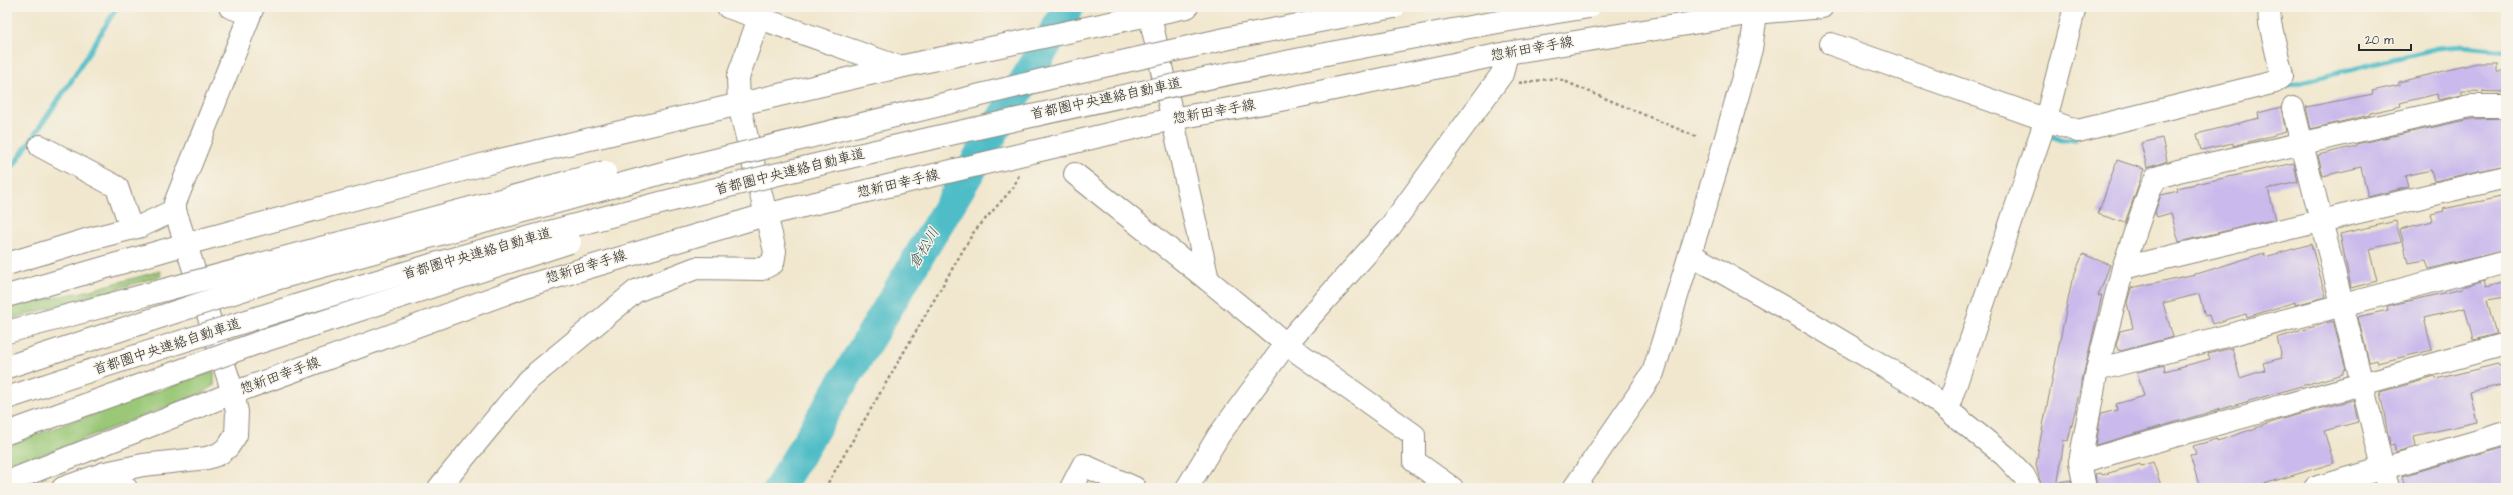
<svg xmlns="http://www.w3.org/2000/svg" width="2513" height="495" font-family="'Architects Daughter','Klee One',sans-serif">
<rect width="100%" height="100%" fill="#f7f3e8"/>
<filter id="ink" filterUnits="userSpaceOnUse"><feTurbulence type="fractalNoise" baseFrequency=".025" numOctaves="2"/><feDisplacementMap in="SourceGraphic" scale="8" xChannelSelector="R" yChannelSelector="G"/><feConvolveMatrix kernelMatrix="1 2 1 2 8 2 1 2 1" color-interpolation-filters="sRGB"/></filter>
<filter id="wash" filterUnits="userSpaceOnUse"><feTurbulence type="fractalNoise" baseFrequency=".012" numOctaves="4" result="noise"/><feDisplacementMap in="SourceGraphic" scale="16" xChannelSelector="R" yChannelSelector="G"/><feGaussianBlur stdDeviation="0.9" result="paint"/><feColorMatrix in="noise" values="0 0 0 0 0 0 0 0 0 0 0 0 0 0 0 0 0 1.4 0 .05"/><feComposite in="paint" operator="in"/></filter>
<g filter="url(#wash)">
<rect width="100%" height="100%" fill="#f1e7ce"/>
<g fill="#9ac877" stroke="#627a51">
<path d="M160 271 161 276 7 320V307L87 291Z"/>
<path d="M214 371V385L205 392 7 468V445Z"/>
</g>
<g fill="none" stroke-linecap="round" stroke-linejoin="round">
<g stroke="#4fbdc7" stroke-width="5">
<path d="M2282 87 2437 48 2462 46 2506 50"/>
<path d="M2050 132V135L2061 140 2076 139"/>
<path d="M7 175 72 80 117 7"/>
</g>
<path stroke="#4fbdc7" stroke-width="31" d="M779 488 1069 7"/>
</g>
<g id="blocks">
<g fill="#c9b9ec">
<path d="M2477 63H2497V71H2506V92L2462 91V95L2438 100 2437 94 2400 103 2401 106 2370 113V115L2311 129 2306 107 2373 94 2372 91 2399 85V82Z"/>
<path d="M2281 107 2286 132 2233 146V143L2201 150 2197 134 2259 118 2258 113Z"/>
<path d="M2506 118V165L2434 181 2431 170 2405 176 2408 187 2368 197 2361 167 2323 176 2318 155 2356 146V144L2471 119Z"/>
<path d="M2162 138 2167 161 2147 168 2141 143Z"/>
<path d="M2117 160 2144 169 2125 223 2098 214Z"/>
<path d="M2294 163 2298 182 2268 189 2276 219 2179 242 2171 213 2157 217 2155 212 2161 195 2178 191 2177 188Z"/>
<path d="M2506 196V250L2429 269 2426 260 2408 263 2400 229 2433 221 2431 214 2444 211 2443 209Z"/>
<path d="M2396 221 2401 242 2369 249 2377 281 2351 288 2340 234Z"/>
<path d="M2311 244 2326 297 2295 305V302L2247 317 2246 314 2212 324 2209 315 2205 316 2199 294 2163 303 2173 337 2121 351 2118 350 2116 345 2120 331 2133 328 2127 303 2131 288 2200 273 2264 253 2265 257Z"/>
<path d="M2083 254 2110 265 2098 296 2102 295 2068 441 2064 440 2057 488H2042L2036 465 2040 441 2072 280Z"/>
<path d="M2485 280 2487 286 2506 281V297L2487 300 2496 334 2473 340 2465 308 2424 318 2432 350 2377 363 2376 360 2369 362 2358 317 2388 310 2387 306 2462 289V287Z"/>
<path d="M2333 321 2346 370 2343 371V374L2096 445 2101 414 2117 410 2116 404 2144 396 2137 372 2164 365 2165 371 2210 359 2208 354 2232 348 2240 378 2265 370 2263 363 2282 358 2277 338Z"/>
<path d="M2498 364 2499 366 2506 365V384L2470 392 2477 422 2414 436 2416 446 2396 452 2394 444 2390 445 2380 392 2435 377 2436 379Z"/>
<path d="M2353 400 2358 422 2324 431 2334 463 2264 484 2265 488H2200L2190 455 2196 454 2193 446 2218 439V441L2282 419Z"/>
<path d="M2506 446V488H2405L2402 476Z"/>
<path d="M2153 462 2162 488H2097L2095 474 2101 473 2102 475 2140 464 2141 466Z"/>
<path d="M2071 480 2072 488H2060V482Z"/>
</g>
</g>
</g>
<g filter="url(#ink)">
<use href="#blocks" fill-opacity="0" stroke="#8e897c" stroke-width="1"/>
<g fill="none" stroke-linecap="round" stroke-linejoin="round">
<g stroke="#8e897c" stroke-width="24">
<g id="minor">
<path d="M230 7 250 14"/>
<path d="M728 7 899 67"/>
<path d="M1148 7 1208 280 1286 344 1414 435V461L1452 488"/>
<path d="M1831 44 2078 131 2275 82 2282 76 2270 23 2269 7"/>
<path d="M2293 108 2388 488"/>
<path d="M40 146 117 187 131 228"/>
<path d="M1075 174 1208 280"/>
<path d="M1690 254 1811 323 1920 388 2004 455 2024 476 2030 488"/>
<path d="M7 264 86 240 141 226 175 210"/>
<path d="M2123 268 2506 177"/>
<path d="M2097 370 2506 262"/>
<path d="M1947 410 2046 119 2075 7"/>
<path d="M2080 462 2506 344"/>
<path d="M105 473 126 488"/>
<path d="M63 488 105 473 143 465 207 458 219 454 228 447 236 435 237 412 233 393 175 210V203L253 7"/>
<path d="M439 488 528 380 636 291 696 268 762 269 773 263 775 251 739 105 738 77 763 7"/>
<path d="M1071 488 1083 465 1135 488"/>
<path d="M1187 488 1219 435 1286 344 1390 227 1502 74 1507 53"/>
<path d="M1574 488 1653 373 1722 151 1751 49 1757 7"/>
<path d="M2085 488 2080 462 2097 370 2123 268 2149 192 2156 178 2178 171 2470 106H2506"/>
<path d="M2315 488 2506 433"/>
</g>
</g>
<g stroke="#8e897c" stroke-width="24">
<g id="major">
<path d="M7 296 186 244 500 160 899 67 1187 7"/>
<path d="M7 482 233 393 526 286 765 215 1172 119 1281 100 1507 53 1755 13 1822 7"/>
</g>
</g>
<g stroke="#8e897c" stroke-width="2.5" stroke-dasharray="3 3" stroke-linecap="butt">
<path d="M1519 83 1557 78 1697 137"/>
<path d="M825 488 973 233 1013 188 1019 175"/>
</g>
<use href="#minor" stroke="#fff" stroke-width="22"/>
<use href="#major" stroke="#fff" stroke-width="22"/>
<g stroke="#8e897c" stroke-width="24" stroke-linecap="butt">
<g id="highway-bridge">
<path d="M7 332 605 172"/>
<path d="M7 367 276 279 666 172 1054 77 1234 37 1394 7"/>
<path d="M7 398C152 350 298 304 445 261 634 207 826 161 1018 119 1207 77 1398 37 1589 7"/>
<path d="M7 433 257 343 570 242"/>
</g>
</g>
<use href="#highway-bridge" stroke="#fff" stroke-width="22"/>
</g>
</g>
<g text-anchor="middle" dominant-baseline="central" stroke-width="3" stroke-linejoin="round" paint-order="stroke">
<g font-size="14" fill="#2b2b2b" stroke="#f7f3e8">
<text transform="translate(1532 49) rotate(-10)">惣新田幸手線</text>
<text transform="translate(1106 99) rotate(-12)">首都圏中央連絡自動車道</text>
<text transform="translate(1214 112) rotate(-10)">惣新田幸手線</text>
<text transform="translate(790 172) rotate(-14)">首都圏中央連絡自動車道</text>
<text transform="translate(898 184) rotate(-13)">惣新田幸手線</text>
<text transform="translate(477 254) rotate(-16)">首都圏中央連絡自動車道</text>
<text transform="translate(586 267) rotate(-17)">惣新田幸手線</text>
<text transform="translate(167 347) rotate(-18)">首都圏中央連絡自動車道</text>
<text transform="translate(280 376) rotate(-20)">惣新田幸手線</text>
</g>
<g font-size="15" font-style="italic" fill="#36575a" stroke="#f7f3e8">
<text transform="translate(924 248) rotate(-59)">倉松川</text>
</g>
</g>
<rect width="2513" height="495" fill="none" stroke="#f7f3e8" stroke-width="24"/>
<path d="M2359 44v6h52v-6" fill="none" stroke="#2b2b2b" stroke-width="2"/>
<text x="2365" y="44" font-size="12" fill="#2b2b2b" stroke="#f7f3e8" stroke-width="3" paint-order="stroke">20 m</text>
</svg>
